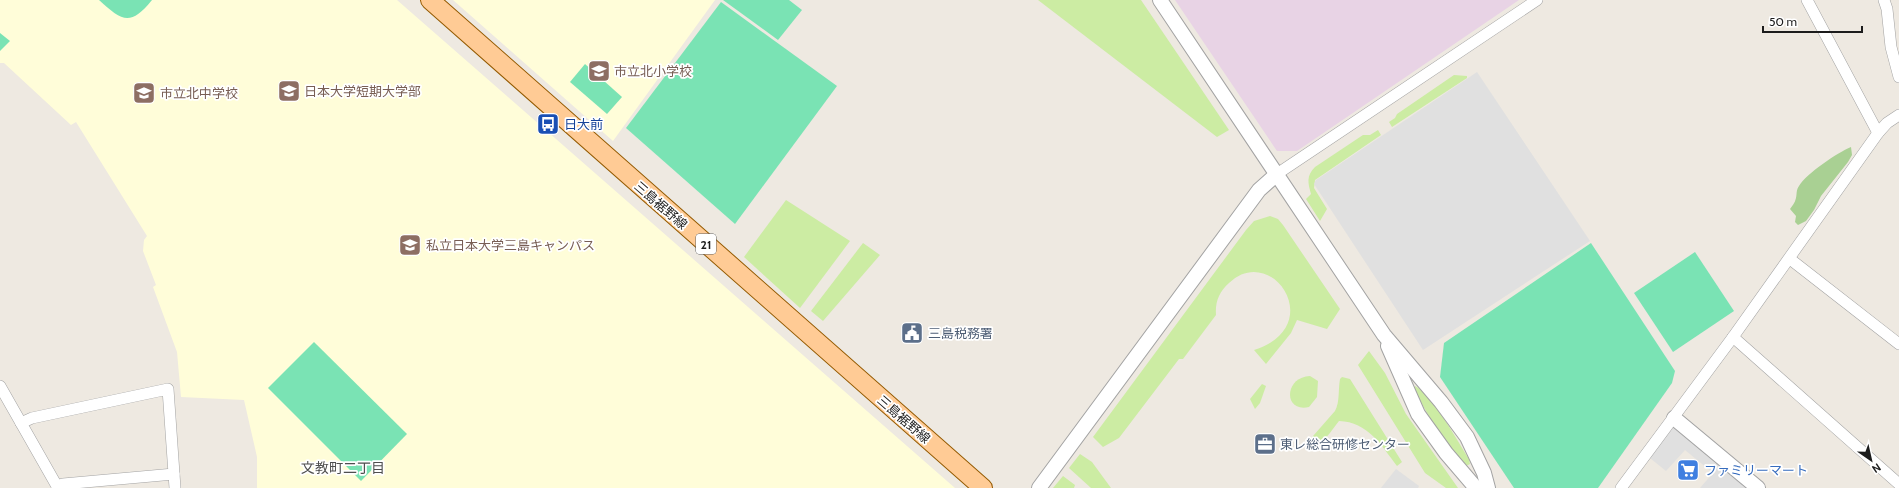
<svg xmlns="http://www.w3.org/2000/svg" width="1899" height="488" font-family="Cabin,'Noto Sans JP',sans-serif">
<rect width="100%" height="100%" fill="#eee9e1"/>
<path fill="#e8d3e5" d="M1175 0H1519L1297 151H1277Z"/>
<g fill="#fffdd9">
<path d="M0 0H397L955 488H257V457L244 400 181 397 177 352 153 287 156 285 143 251 144 240 147 236 76 122 71 125 4 63H0Z"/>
<path d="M453 0H715L613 141Z"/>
</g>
<g fill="#cceca3">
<path d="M1038 0H1141L1229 130 1217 137Z"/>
<path d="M1454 75 1467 76V78L1392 127 1389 122 1395 118 1397 114Z"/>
<path d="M1378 130 1381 135 1315 180 1314 188 1327 209 1320 221 1306 199 1311 194C1308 183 1306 176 1315 167L1363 135H1370Z"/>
<path d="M786 200 850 241 800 308 744 257Z"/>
<path d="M1270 216 1278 219 1283 225 1340 309 1327 329 1297 320 1291 333 1266 364 1254 350C1329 326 1271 242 1229 283 1219 292 1215 302 1216 315L1183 359H1179L1119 438 1103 447 1093 437 1246 230 1254 221Z"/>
<path d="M863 243 880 255 823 321 811 311Z"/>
<path d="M1369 351 1385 373 1406 414 1458 488H1446L1425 473 1358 365Z"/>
<path d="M1310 376 1318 381 1317 397 1309 407C1283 413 1284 377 1310 376Z"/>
<path d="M1342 377 1350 379 1402 462 1397 466C1381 445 1368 422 1339 421 1332 430 1323 445 1310 447L1306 444 1335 411C1340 402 1338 390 1340 379Z"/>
<path d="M1262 384 1266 386 1260 403 1255 409 1250 399Z"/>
<path d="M1415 386C1432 394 1458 442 1469 459L1470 464 1466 466 1461 462 1436 428 1416 394 1414 388Z"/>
<path d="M1080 454 1092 462 1111 488H1091L1069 468Z"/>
<path d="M1063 476 1075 485 1074 488H1053Z"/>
</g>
<path fill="#a9d093" d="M1851 147 1852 155 1848 162 1821 196 1814 210 1806 221 1798 225 1795 222 1796 216 1790 209C1792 206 1795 203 1796 198 1797 194 1796 190 1799 186 1807 173 1837 153 1851 147Z"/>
<g fill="#7ae3b4">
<path d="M99 0H152C130 27 122 21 99 0Z"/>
<path d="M723 0H789L802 10 778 40Z"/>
<path d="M721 2 837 86 735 224 626 128Z"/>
<path d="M0 33 10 41 0 51Z"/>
<path d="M585 64 622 97 607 114 570 82Z"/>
<path d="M1591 243 1675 371 1672 383 1598 488H1514L1440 377 1444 343Z"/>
<path d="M1695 252 1734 311 1673 352 1634 293Z"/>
<path d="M314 342 407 434 361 481 268 388Z"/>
</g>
<g fill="#e0e0e0">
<path d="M1477 72 1590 241 1423 350 1314 184 1316 180Z"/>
<path d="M1675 425 1748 488H1700L1713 473 1685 450 1666 471 1650 458Z"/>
<path d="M1396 469 1419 486 1418 488H1381Z"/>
</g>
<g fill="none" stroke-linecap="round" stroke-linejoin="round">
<g stroke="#a3a3a3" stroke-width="12">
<g id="minor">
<path d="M1807 0 1878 133"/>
<path d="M1884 0 1887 9 1891 47 1899 77"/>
<path d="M1277 174 1537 0"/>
<path d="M1790 259 1899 344"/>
<path d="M1733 337 1899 484"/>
<path d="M0 386 58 488"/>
<path d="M21 423 32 418 168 389 175 488"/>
<path d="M57 486 63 484 174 474"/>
<path d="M1621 488 1733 337 1878 133 1887 123 1899 115"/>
</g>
</g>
<g stroke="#a3a3a3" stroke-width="16">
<g id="tertiary">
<path d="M1160 0 1384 335 1441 402 1467 437 1484 473 1488 488"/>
<path d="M1388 346 1418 414 1446 453 1476 488"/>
<path d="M1674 418 1758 488"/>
<path d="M1039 488 1259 190 1277 174"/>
</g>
</g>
<g stroke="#945a00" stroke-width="20">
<path id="primary" d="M430 0 983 488"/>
</g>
<use href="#minor" stroke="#fff" stroke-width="11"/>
<use href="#tertiary" stroke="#fff" stroke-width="14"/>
<use href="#primary" stroke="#ffcb95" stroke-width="18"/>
</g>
<defs>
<g id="school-square" transform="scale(1.15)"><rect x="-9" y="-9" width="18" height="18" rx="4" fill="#8d6e63" stroke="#fff"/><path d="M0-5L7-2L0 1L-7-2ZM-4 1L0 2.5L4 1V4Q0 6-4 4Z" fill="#fff"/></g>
<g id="university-square" transform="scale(1.15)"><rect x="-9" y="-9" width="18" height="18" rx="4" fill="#8d6e63" stroke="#fff"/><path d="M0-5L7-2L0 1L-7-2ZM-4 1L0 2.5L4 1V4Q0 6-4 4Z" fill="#fff"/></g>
<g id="bus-square" transform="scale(1.15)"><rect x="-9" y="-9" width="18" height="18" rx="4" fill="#1a4fb4" stroke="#fff"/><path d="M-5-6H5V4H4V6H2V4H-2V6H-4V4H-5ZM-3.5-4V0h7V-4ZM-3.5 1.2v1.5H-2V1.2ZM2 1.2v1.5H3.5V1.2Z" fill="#fff"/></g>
<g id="civic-square" transform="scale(1.15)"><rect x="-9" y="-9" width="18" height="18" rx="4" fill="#5c6f8a" stroke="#fff"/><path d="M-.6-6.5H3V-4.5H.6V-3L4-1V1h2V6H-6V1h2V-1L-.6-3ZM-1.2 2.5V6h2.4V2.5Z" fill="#fff"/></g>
<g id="office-square" transform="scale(1.15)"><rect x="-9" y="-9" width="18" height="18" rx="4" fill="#5c6f8a" stroke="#fff"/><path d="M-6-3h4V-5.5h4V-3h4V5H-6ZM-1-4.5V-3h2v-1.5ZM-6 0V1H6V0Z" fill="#fff"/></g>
<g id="supermarket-square" transform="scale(1.15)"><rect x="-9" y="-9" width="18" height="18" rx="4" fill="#3f7fe0" stroke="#fff"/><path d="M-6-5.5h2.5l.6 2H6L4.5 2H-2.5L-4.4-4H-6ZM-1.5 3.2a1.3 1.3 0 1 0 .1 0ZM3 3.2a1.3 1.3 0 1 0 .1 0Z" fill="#fff"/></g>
</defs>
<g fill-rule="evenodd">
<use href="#school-square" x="599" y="71"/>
<use href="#university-square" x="289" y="91"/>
<use href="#school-square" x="144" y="93"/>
<use href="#bus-square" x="548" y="124"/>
<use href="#school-square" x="410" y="245"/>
<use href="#civic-square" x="912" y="333"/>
<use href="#office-square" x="1265" y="444"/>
<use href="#supermarket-square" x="1688" y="470"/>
</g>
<g text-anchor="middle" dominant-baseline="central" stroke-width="3.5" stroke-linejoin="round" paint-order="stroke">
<rect fill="#fff" stroke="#606060" stroke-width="1" x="696" y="234" width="20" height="20" rx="3"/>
<g font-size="12" font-weight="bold" fill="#1c1c1c">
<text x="706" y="244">21</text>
</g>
<g font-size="13" fill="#785e54" stroke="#fff" text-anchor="start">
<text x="614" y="71">市立北小学校</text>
<text x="304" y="91">日本大学短期大学部</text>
<text x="160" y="93">市立北中学校</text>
<text x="426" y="245">私立日本大学三島キャンパス</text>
</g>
<g font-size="13" fill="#164399" stroke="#fff" text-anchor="start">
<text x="564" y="124">日大前</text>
</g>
<g font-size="13" fill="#1c1c1c" stroke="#fff">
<text transform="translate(661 205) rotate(41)">三島裾野線</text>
<text transform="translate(904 419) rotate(41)">三島裾野線</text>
</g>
<g font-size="13" fill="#4e5e75" stroke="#fff" text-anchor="start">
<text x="928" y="333">三島税務署</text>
<text x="1280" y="444">東レ総合研修センター</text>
</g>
<g font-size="13" fill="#366cbe" stroke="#fff" text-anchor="start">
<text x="1704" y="470">ファミリーマート</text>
</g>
<g font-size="14" fill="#4f4f4f" stroke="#fff">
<text x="343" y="468">文教町二丁目</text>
</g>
</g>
<g transform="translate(1871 460) rotate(146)" stroke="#ffffff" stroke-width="3" paint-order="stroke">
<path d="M0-3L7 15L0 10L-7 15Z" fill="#1c1c1c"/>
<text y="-6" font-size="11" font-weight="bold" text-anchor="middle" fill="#1c1c1c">N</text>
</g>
<path d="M1763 26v6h99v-6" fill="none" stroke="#1c1c1c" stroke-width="2"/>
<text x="1769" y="26" font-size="12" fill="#1c1c1c" stroke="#ffffff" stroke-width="3" paint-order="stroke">50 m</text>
</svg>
